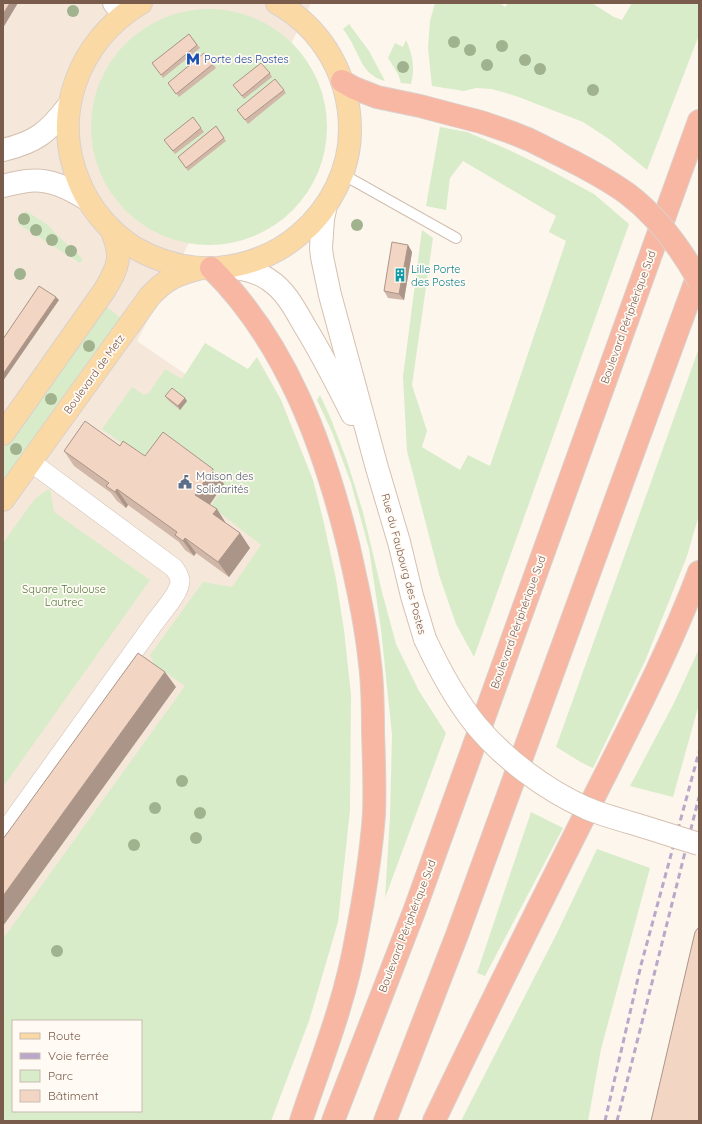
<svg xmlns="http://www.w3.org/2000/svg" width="702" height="1124" font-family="Quicksand,sans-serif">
<rect width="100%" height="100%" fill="#fdf6ec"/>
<path fill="#f5e8da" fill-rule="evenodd" d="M3 3H311L248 132 137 341 245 415 272 466 186 1121H3ZM13 1021H141V1111H13Z"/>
<g fill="#d8ecc9" fill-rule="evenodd">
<path d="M435 3H500L505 7 508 3H592L614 17 622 20 632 3H699V35L647 170 609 139 583 122 516 96 492 89 476 88 464 91 432 86 428 48 430 21Z"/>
<circle cx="209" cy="127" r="118"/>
<path d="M349 24 369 51 385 81C366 76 362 63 354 47 351 41 347 34 343 29Z"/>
<path d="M406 40C413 55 415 69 411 84L401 83 398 74 388 58 395 43 403 47Z"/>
<path d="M440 127 467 132 509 150 544 167 594 194 629 224 474 657 456 624 440 578 407 451 403 377 422 230 433 238 412 385 427 431 422 447 460 470 468 455 490 466 566 241 549 232 556 216 463 161 450 178 446 210 426 206Z"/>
<path d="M26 211 48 225 56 234 83 259 80 263 18 224Z"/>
<path d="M104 305 122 319 3 485V446Z"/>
<path d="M205 343 248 369 257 357 281 400 313 480 323 519 336 579 344 630 351 695 350 810 338 922 309 1021 271 1121H3V939L185 686 154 664 150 655 203 582 232 587 261 545 211 506 225 485 157 469 102 429 132 387 144 395 149 393 165 369 182 379ZM13 1021H141V1111H13Z"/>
<path d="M699 348V515L687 556 645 661 593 768C580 763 569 754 556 747Z"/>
<path d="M320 395 331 419 347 461 363 512 382 592 396 644 419 691 446 733 385 898 390 816 392 735 381 629 369 549 351 483 332 432 317 400Z"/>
<path d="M50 489 54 512 150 580 3 787V543L34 500 41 494Z"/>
<path d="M699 649V704L673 797 630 786 674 703Z"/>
<path d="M531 812 563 828 485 976 477 973Z"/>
<path d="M597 849 650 868 601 1049 588 1121H461L556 935Z"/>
</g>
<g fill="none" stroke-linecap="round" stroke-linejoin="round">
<g stroke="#d1beb0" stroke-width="12">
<path id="lane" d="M342 174 456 238"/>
</g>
<g stroke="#d1beb0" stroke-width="20">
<path id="street" d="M3 834 152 626C159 615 181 593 180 580 179 575 177 572 174 568L31 462"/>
</g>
<g stroke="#d6c0b0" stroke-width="24">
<g id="secondary">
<path d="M114 3 123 14"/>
<path d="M3 150C37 142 48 132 69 105"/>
<path d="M3 186C11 184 19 182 27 181 50 178 70 189 88 200"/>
<path d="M326 205 323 219 321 248 322 257 330 295 377 468 399 542 412 596 425 639"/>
<path d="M226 267C241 268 257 271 269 280 285 290 295 309 304 325 322 354 337 384 352 414"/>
</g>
</g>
<g stroke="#dad1cd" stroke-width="24">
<g id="primary">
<path d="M141 3C78 41 50 115 80 184 91 210 111 233 135 248 160 262 189 270 218 268 248 265 277 254 300 234 330 209 350 170 350 130 350 77 323 29 277 3"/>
<path d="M3 434 104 291C119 266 123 257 111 229"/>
<path d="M3 500 150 296C166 279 176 275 198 269"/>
</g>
</g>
<g stroke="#dad1cd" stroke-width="24">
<g id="highway">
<path d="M342 81 354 88 377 97 420 106 454 115 481 122 510 132 530 140 574 162"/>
<path d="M211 268C286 342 323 444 348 544 357 584 366 624 370 664 373 687 373 710 373 732 374 759 375 787 374 814 371 856 364 898 356 939 345 1002 321 1061 301 1121"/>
<path d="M333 1121 415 909 699 121"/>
<path d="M385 1121 457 935 699 272"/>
<path d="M434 1121C485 1014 538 908 591 803 629 727 669 652 699 572"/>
</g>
</g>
<use href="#lane" stroke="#fff" stroke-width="10"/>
<use href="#street" stroke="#fff" stroke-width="19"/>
<use href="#secondary" stroke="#fff" stroke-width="22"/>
<use href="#primary" stroke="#fbd9a5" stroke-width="22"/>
<use href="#highway" stroke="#f7b7a3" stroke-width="22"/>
<g stroke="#b9a8c9" stroke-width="3" stroke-dasharray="6 4" stroke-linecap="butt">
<path d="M605 1121 641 965 699 752"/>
<path d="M617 1121 699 797"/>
</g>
<g stroke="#d6c0b0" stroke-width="24" stroke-linecap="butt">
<path id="secondary-bridge" d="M425 639C439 669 455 699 476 725 504 759 546 790 586 808 603 815 621 820 638 825 658 831 679 838 699 844"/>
</g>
<g stroke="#dad1cd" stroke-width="24" stroke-linecap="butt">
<path id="highway-bridge" d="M574 162C593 172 612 182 629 195 659 218 681 249 699 281"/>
</g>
<use href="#secondary-bridge" stroke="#fff" stroke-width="22"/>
<use href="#highway-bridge" stroke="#f7b7a3" stroke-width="22"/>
</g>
<g fill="#a0b28e">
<circle cx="73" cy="11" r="6"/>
<circle cx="454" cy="42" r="6"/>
<circle cx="502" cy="46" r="6"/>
<circle cx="470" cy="50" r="6"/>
<circle cx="525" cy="60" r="6"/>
<circle cx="487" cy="65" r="6"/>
<circle cx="403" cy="67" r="6"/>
<circle cx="540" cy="69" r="6"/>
<circle cx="593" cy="90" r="6"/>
<circle cx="24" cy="219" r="6"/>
<circle cx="357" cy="225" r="6"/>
<circle cx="36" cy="230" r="6"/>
<circle cx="52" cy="240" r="6"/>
<circle cx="71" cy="251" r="6"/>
<circle cx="20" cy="274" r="6"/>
<circle cx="89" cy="346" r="6"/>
<circle cx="51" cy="399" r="6"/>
<circle cx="16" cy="449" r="6"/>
<circle cx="182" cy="781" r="6"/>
<circle cx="155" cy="808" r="6"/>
<circle cx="200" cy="813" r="6"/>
<circle cx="196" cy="838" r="6"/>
<circle cx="134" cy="845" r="6"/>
<circle cx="57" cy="951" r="6"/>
</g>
<g fill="#d1b7a8">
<path d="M189 34 200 48 163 78 152 63Z"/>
<path d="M213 64 216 68 179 97 168 83Z"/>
<path d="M270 73 272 77 244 99 236 89Z"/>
<path d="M284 90 286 93 248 124 237 110Z"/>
<path d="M216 126 226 141 188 171 178 157Z"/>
<path d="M201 128 204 132 175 154 166 143Z"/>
<path d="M408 245 412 252 404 300 388 298 384 291Z"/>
<path d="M165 396 187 401 180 410 168 400Z"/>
<path d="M120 446 145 456 224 484 209 504 217 509 226 524 240 533 250 548 229 577 196 553 194 556 185 550 179 542 128 505 126 508 117 501 111 493 74 466 64 451Z"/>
</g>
<g fill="#aa9588">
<path d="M10 3H18L3 28V14Z"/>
<path d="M408 245 412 252 404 300 399 294Z"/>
<path d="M56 297 59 300 3 381V374Z"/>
<path d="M185 398 187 401 180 410 178 406Z"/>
<path d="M213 469 224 484 206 510 195 495Z"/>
<path d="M117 489 128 505 126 508 115 492Z"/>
<path d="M217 509 227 525 213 514Z"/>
<path d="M240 533 250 548 229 577 218 562Z"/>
<path d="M185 538 196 553 194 556 183 541Z"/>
<path d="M165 672 176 687 3 926V896Z"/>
</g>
<g fill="#f3d5c3" stroke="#aa9588">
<path d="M3 3H10L3 14Z"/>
<path d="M189 34 197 45 161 75 152 63Z"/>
<path d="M204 53 213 64 176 94 168 83Z"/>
<path d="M261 63 270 73 242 96 233 85Z"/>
<path d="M275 79 284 90 245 120 237 110Z"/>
<path d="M193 117 201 128 173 151 164 140Z"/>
<path d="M216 126 224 138 186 168 178 157Z"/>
<path d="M392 242 408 245 399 294 384 291Z"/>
<path d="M39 286 56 297 3 374V339Z"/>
<path d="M172 388 185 398 178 406 165 396Z"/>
<path d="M85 421 120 446 123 441 145 456 163 432 213 469 195 495 217 509 213 514 240 533 218 562 185 538 183 541 175 535 177 532 117 489 115 492 106 486 109 483 64 451Z"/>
<path d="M138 653 165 672 3 896V839Z"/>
<path d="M698 928H699V1121H651L695 932Z"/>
</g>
<defs>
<g id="metro-bare" transform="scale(1.08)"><path d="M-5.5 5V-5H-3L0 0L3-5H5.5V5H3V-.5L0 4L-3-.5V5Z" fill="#1a4fb4" stroke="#fffaf3" stroke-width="2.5" paint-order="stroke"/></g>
<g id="building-bare" transform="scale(1.08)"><path d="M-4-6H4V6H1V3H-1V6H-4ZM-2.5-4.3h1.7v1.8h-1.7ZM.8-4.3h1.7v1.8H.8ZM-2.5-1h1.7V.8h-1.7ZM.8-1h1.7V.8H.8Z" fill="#0f9aa8" stroke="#fffaf3" stroke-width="2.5" paint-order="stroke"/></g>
<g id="civic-bare" transform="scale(1.08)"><path d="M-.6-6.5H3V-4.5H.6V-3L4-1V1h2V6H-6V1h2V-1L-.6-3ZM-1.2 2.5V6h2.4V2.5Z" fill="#5c6f8a" stroke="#fffaf3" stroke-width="2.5" paint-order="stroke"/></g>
</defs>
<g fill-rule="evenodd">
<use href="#metro-bare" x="193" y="59"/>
<use href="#building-bare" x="400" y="275"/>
<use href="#civic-bare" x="185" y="482"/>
</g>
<g text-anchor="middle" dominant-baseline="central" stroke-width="3.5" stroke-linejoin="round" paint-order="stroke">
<g font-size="11" fill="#164399" stroke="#fffaf3" text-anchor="start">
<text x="204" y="59">Porte des Postes</text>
</g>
<g font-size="11" fill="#0d838f" stroke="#fffaf3" text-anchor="start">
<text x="411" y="269">Lille Porte<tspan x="411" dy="13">des Postes</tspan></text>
</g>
<g font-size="11" fill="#7a5c4d" stroke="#fffaf3">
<text transform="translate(628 317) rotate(-70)">Boulevard Périphérique Sud</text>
<text transform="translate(94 374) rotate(-54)">Boulevard de Metz</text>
<text transform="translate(404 564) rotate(75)">Rue du Faubourg des Postes</text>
<text transform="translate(518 622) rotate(-70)">Boulevard Périphérique Sud</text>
<text transform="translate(407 926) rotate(-69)">Boulevard Périphérique Sud</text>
</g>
<g font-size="11" fill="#4e5e75" stroke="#fffaf3" text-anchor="start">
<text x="196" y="476">Maison des<tspan x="196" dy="13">Solidarités</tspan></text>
</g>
<g font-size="11" fill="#537a41" stroke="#fffaf3">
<text x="64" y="589">Square Toulouse<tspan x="64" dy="13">Lautrec</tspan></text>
</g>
</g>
<rect width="702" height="1124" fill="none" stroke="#7a5c4d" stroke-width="8"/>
<rect x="12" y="1020" width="130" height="92" fill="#fffaf3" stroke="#cabbb1"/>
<rect x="20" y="1033" width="20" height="6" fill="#fbd9a5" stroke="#cabbb1"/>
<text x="48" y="1040" font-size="12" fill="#7a5c4d">Route</text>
<rect x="20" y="1053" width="20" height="6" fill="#b9a8c9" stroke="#cabbb1"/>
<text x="48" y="1060" font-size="12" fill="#7a5c4d">Voie ferrée</text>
<rect x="20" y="1070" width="20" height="12" fill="#d8ecc9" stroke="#cabbb1"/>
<text x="48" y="1080" font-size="12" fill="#7a5c4d">Parc</text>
<rect x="20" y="1090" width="20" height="12" fill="#f3d5c3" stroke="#cabbb1"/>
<text x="48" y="1100" font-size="12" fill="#7a5c4d">Bâtiment</text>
</svg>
